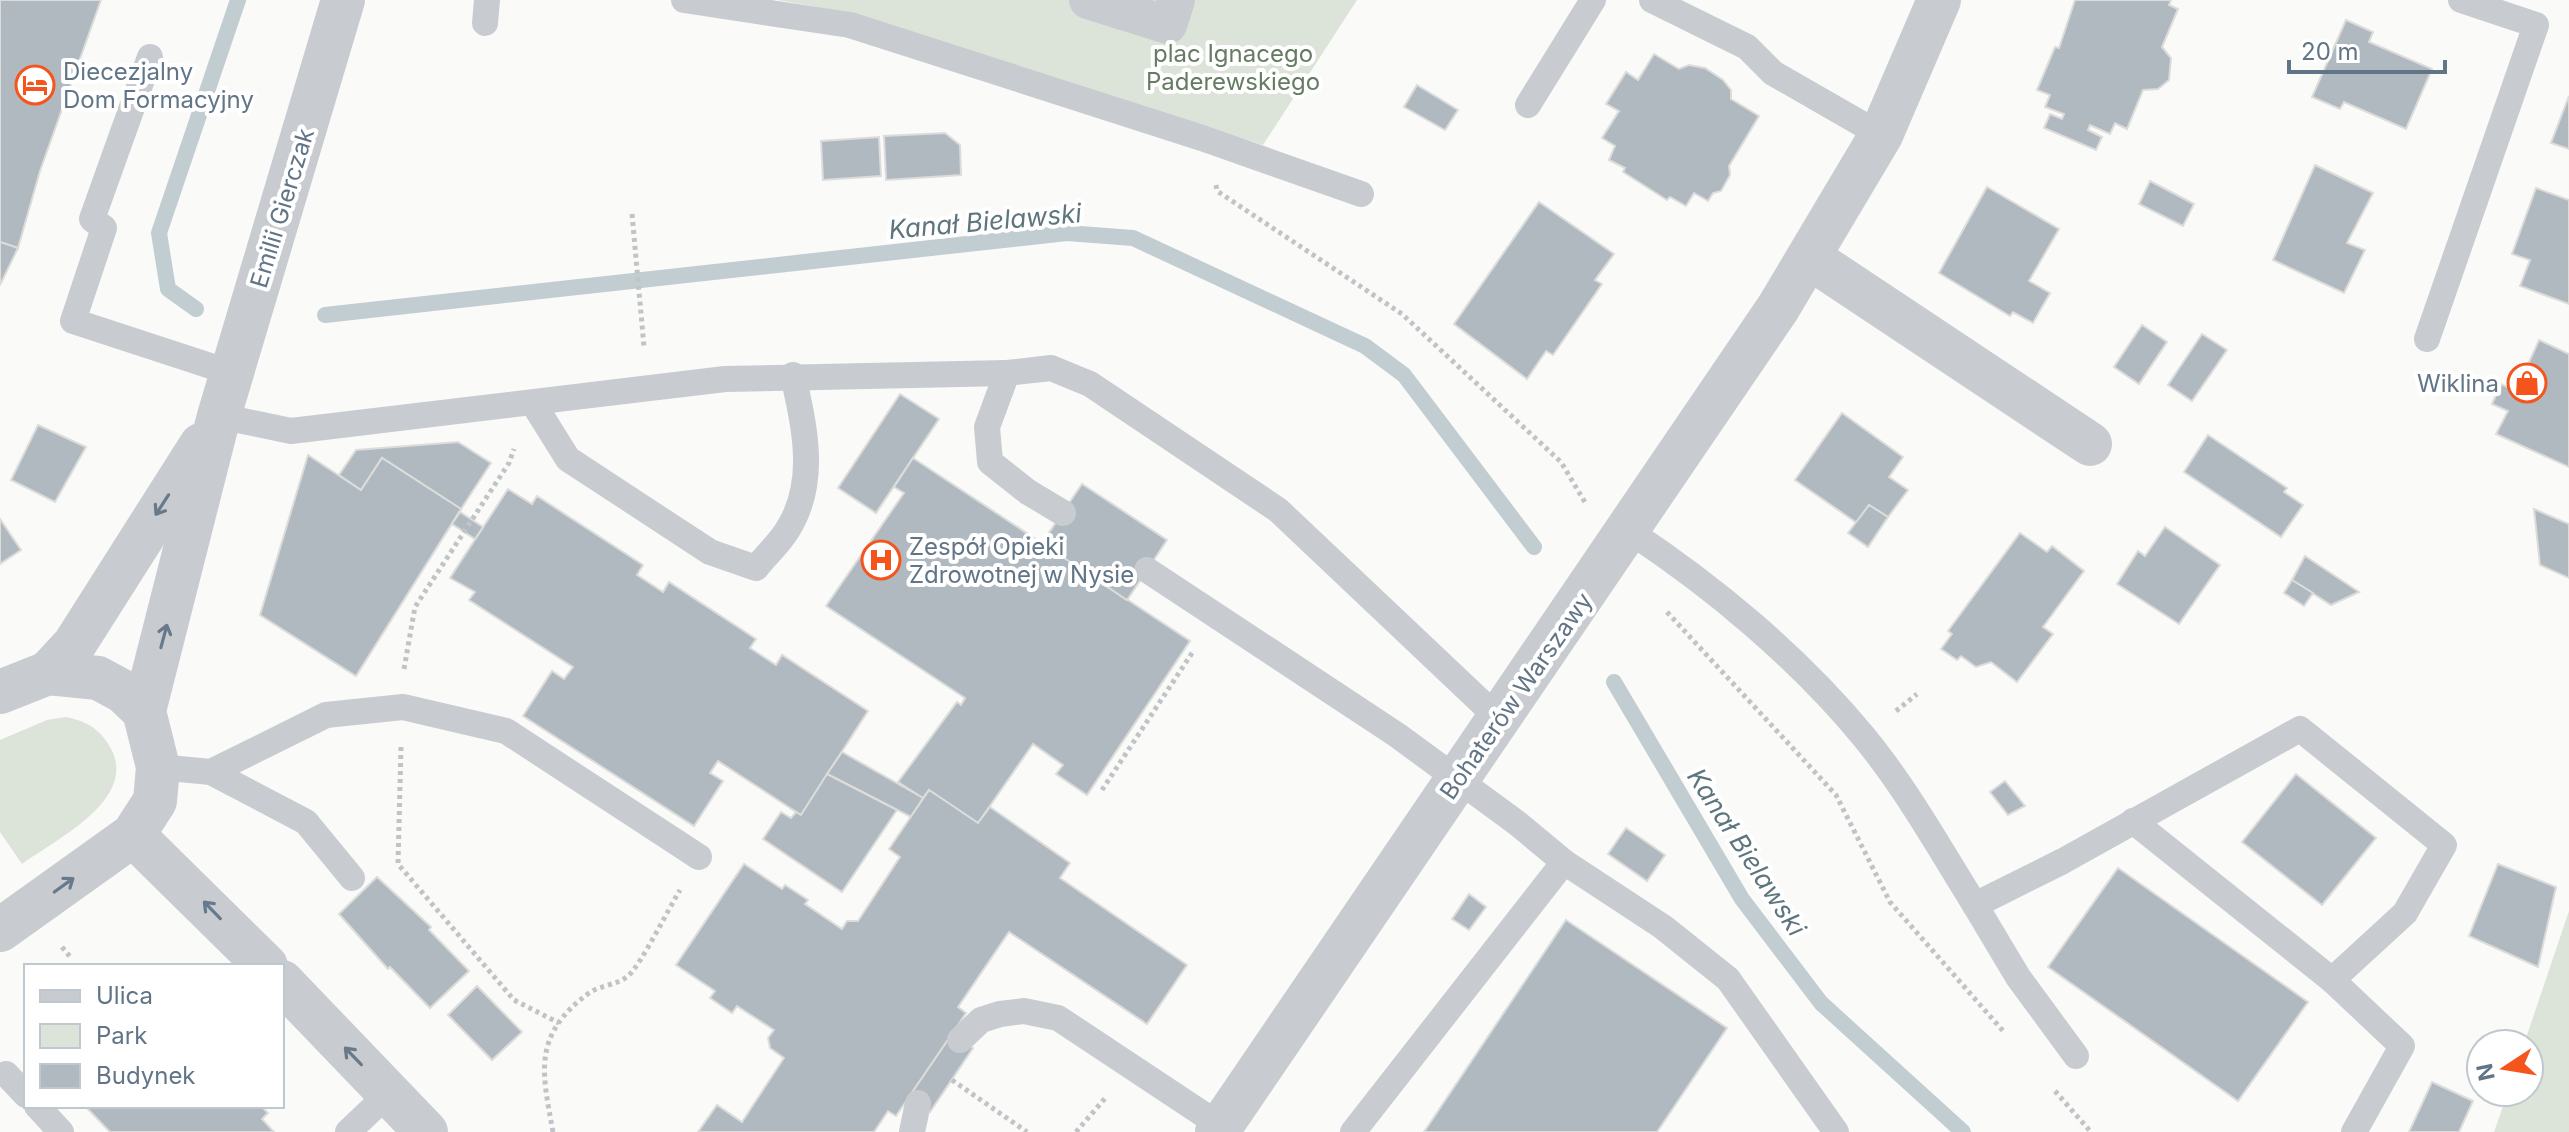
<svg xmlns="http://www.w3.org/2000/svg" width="2569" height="1132" font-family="Inter,sans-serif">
<rect width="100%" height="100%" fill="#fafaf8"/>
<g fill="#dce3d8">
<path d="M778 0H1357L1263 145 844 12Z"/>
<path d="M66 717C86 721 100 729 110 747 140 799 55 840 22 864L0 832V740L47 720Z"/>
<path d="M2569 911V1132H2494L2508 1092H2529V1044H2524Z"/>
</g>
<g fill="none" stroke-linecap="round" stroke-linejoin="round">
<g stroke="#c2cdd2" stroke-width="16">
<path d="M196 309 168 289 159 233 238 0"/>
<path d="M325 315 1067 233 1133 238 1365 346 1404 375 1534 547"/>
<path d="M1614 682 1742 899 1821 1003 1963 1132"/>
</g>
</g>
<g fill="#b0b9c0" stroke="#dcdcda" stroke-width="2">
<path d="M0 0H101L40 171 18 248 0 242Z"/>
<path d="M2075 0H2171L2169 5 2178 9 2162 47 2171 58 2169 80 2158 89 2143 90 2127 129 2115 123 2110 134 2090 125 2088 130 2102 137 2096 150 2044 128 2050 114 2062 119 2064 114 2045 107 2050 95 2037 90 2055 47 2059 48Z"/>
<path d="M2346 20 2373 32 2369 42 2432 69 2406 129 2344 102 2340 109 2312 97Z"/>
<path d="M1654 54 1679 69 1689 65 1705 68 1723 80 1731 90V99L1759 116 1729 166 1730 175 1721 191 1713 193 1708 201 1694 193 1686 206 1670 197 1667 200 1623 172 1625 168 1609 160 1615 146 1602 138 1619 111 1606 104 1626 72 1638 80Z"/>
<path d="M1417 85 1458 110 1445 130 1404 107Z"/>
<path d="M2569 96V149L2551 143Z"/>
<path d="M945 133 960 145 961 175 886 180 884 136Z"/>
<path d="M879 137 881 176 823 180 821 141Z"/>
<path d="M2315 165 2373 193 2347 243 2365 250 2344 293 2273 260Z"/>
<path d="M2150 181 2194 204 2183 226 2139 204Z"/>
<path d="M1987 187 2059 229 2029 281 2050 293 2033 323 2013 312 2010 316 1939 273Z"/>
<path d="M2536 188 2569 200V304L2520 286 2530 260 2512 254Z"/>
<path d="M1539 202 1614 254 1595 280 1602 284 1553 355 1546 351 1527 379 1454 324Z"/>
<path d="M0 242 18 248 0 285Z"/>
<path d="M2142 325 2167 342 2139 384 2114 367Z"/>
<path d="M2202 334 2227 350 2192 401 2168 385Z"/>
<path d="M2539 340 2569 354V467L2496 434 2508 411 2492 404 2501 384 2516 391Z"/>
<path d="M900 394 939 419 876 513 838 488Z"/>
<path d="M1842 413 1903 457 1889 477 1908 490 1888 517 1869 505 1857 523 1795 480Z"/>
<path d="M38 425 86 447 55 502 11 480Z"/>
<path d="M2208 435 2287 488 2284 492 2303 505 2281 537 2184 472Z"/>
<path d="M458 442 491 463 461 509 382 458 361 490 339 475 356 450Z"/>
<path d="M308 455 361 490 382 458 461 509 356 676 260 615Z"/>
<path d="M913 458 1190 641 1087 795 1056 774 1063 765 1033 744 978 823 929 790 923 798 898 782 957 702 961 705 965 698 826 606 904 493 894 487Z"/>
<path d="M1082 484 1167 540 1127 600 1042 543Z"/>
<path d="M508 489 532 504 537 496 643 565 637 575 663 592 669 582 756 639 750 648 776 665 782 655 868 711 801 815 718 761 710 773 723 781 694 826 523 716 552 671 564 679 573 667 469 600 475 592 450 578Z"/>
<path d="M1869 505 1888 517 1868 547 1848 533Z"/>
<path d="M2534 509 2569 524V578L2540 565Z"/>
<path d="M460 512 483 527 475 539 452 524Z"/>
<path d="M0 519 21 550 0 564Z"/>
<path d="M2165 527 2220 565 2179 624 2117 584 2138 551 2145 556Z"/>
<path d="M2020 533 2047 552 2052 546 2084 571 2043 627 2053 634 2017 682 1991 662 1976 667 1961 656 1957 660 1941 649 1952 634 1948 631Z"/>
<path d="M2305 556 2359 592 2331 605 2292 580Z"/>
<path d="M2292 580 2313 593 2304 606 2284 593Z"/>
<path d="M842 752 923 798 911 817 827 774Z"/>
<path d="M827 774 897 810 842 892 763 839 781 812 791 818 796 812 801 815Z"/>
<path d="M2296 774 2376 838 2322 905 2242 842Z"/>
<path d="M2005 781 2025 806 2008 815 1990 792Z"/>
<path d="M929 790 978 823 990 807 1070 863 1060 878 1187 965 1147 1024 1009 932 958 1007 966 1013 952 1034 896 1116 888 1111 874 1132H698L717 1105 742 1122 784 1058 770 1048 768 1038 774 1030 737 1006 732 1013 710 998 715 991 676 965 744 864 782 889 785 885 808 900 805 904 842 929 847 921H858L900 857 889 849Z"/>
<path d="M1626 828 1665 855 1647 881 1608 854Z"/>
<path d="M2498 864 2556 887 2538 967 2469 936Z"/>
<path d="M2118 868 2308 1002 2238 1101 2048 967Z"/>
<path d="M377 877 431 927 429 930 469 971 430 1008 390 967 388 969 339 914Z"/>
<path d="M1469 894 1486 907 1469 930 1452 919Z"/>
<path d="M1566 920 1727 1028 1657 1132H1424Z"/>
<path d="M477 986 522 1032 492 1060 448 1015Z"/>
<path d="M952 1034 973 1048 930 1112 909 1097Z"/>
<path d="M2432 1082 2473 1101 2459 1132H2409Z"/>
<path d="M85 1106H261L268 1113 262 1119 274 1132H110Z"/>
</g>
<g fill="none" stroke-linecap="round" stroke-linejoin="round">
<g stroke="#c1c4c6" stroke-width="5" stroke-dasharray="4 4" stroke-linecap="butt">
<path d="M1216 185 1217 191 1402 314 1561 462 1586 504"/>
<path d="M632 214 644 347"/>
<path d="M1667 612 1836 795 1890 902 2004 1032"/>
<path d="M404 669 415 607 509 463 514 449"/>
<path d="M1896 711 1917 694"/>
<path d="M401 747 398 864 514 1000 559 1023"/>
<path d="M1102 790 1194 650"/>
<path d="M62 947 71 958"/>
<path d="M952 1080 1027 1132"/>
<path d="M2055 1091 2091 1132"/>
<path d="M553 1132C542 1072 532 1035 589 993 600 985 619 985 629 975 641 964 669 908 680 890"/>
<path d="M1076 1132 1107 1096"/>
</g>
<g stroke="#c8ccd0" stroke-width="26">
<path d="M684 0 850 25 1202 138 1361 194"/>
<path d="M1652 0 1747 47 1773 73 1881 135"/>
<path d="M485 23 487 0"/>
<path d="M150 57 92 219 104 228 73 321 232 373"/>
<path d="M1528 105 1593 0"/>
<path d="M2427 339 2536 25 2461 0"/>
<path d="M533 403 568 459 710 552 756 568C766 555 780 543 788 529 818 481 804 426 793 375"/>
<path d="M219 416 291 431 725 379 1007 373"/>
<path d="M1063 513 1028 492 990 462 987 427 1007 373 1051 368 1090 384 1278 510 1499 719"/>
<path d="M1629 531C1714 587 1799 658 1864 737 1906 788 1940 849 1975 905L2063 861 2300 729 2444 845 2405 913 2332 980"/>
<path d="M1147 570 1397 735 1517 823 1564 862 1663 927 1728 979 1836 1132"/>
<path d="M158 767 211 772 326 715 403 707 506 731 699 857"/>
<path d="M211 772 306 822 352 878"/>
<path d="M2133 821 2332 980 2402 1046 2354 1132"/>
<path d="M1975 905 2018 977 2076 1056"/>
<path d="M960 1040 981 1020 1000 1014 1024 1011 1058 1018 1221 1126"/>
<path d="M6 1074 26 1095"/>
<path d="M37 1106 61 1132"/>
<path d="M348 1132 389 1093"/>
<path d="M912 1132 918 1103"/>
<path d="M1353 1132 1564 862"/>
</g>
<path stroke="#c8ccd0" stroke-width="38" d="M1088 0 1168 25 1176 0"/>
<g stroke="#c8ccd0" stroke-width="44">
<path d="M1810 258 2090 444"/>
<path d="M133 835 266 966"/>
<path d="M282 982 426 1132"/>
<path d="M1217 1132 1778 308 1881 135 1939 0"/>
</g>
<g stroke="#c8ccd0" stroke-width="44">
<path d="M48 673 74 645 201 445"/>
<path d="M0 692 48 673 98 678 124 692 144 711 158 767 155 801 133 835 0 930"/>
<path d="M144 711 219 416 343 0"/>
</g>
</g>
<defs><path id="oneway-shaft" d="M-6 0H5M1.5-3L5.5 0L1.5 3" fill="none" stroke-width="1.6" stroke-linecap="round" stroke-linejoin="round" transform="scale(2)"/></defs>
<g stroke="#67798a">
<use href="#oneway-shaft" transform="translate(162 505) rotate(123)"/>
<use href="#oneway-shaft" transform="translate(164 636) rotate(-75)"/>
<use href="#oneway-shaft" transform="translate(64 885) rotate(-36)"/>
<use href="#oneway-shaft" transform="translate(212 910) rotate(-134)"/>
<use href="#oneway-shaft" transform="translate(353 1056) rotate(-134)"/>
</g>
<defs>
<g id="hotel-ring" transform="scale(2)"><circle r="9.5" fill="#fff" stroke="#f5551d" stroke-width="1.5"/><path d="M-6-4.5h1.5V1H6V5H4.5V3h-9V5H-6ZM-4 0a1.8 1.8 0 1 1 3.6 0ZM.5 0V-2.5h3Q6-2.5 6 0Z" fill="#f5551d"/></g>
<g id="shop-ring" transform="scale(2)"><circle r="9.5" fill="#fff" stroke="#f5551d" stroke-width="1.5"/><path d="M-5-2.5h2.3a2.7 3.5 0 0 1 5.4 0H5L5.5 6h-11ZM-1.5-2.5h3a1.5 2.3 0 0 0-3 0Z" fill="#f5551d"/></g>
<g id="hospital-ring" transform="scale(2)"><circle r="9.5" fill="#fff" stroke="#f5551d" stroke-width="1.5"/><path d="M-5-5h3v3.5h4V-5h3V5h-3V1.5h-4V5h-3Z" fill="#f5551d"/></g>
</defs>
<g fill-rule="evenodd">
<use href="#hotel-ring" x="35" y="85"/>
<use href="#shop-ring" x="2527" y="383"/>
<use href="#hospital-ring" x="881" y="560"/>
</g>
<g text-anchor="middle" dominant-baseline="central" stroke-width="8" stroke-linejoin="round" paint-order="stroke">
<g font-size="24" fill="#667c62" stroke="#fff">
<text x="1233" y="53">plac Ignacego<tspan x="1233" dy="28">Paderewskiego</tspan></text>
</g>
<g font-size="24" fill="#627586" stroke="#fff" text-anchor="start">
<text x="63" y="71">Diecezjalny<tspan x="63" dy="28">Dom Formacyjny</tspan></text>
<text x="2499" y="383" text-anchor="end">Wiklina</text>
<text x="909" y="546">Zespół Opieki<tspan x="909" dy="28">Zdrowotnej w Nysie</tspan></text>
</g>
<g font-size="24" fill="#627586" stroke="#fff">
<text transform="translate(282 208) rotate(-73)">Emilii Gierczak</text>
<text transform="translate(1516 696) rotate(-55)">Bohaterów Warszawy</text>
</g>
<g font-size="26" font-style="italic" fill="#5e757e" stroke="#fff">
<text transform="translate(985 221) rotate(-5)">Kanał Bielawski</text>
<text transform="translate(1747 852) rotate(57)">Kanał Bielawski</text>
</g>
</g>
<rect x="24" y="964" width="260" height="144" fill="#ffffff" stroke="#c0c8cf" stroke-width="2"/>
<rect x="40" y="990" width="40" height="12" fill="#c8ccd0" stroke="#c0c8cf" stroke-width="2"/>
<text x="96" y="1004" font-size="24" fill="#627586">Ulica</text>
<rect x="40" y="1024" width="40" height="24" fill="#dce3d8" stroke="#c0c8cf" stroke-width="2"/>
<text x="96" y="1044" font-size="24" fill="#627586">Park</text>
<rect x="40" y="1064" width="40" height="24" fill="#b0b9c0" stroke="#c0c8cf" stroke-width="2"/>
<text x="96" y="1084" font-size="24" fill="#627586">Budynek</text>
<g transform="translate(2505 1068) rotate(258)"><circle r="38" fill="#ffffff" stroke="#c0c8cf" stroke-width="2"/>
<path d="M0-6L14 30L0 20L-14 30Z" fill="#f5551d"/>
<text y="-12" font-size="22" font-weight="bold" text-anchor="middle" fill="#627586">N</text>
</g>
<path d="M2289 60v12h156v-12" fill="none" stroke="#627586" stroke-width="4"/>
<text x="2301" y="60" font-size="24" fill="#627586" stroke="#ffffff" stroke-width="6" paint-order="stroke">20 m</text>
</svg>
